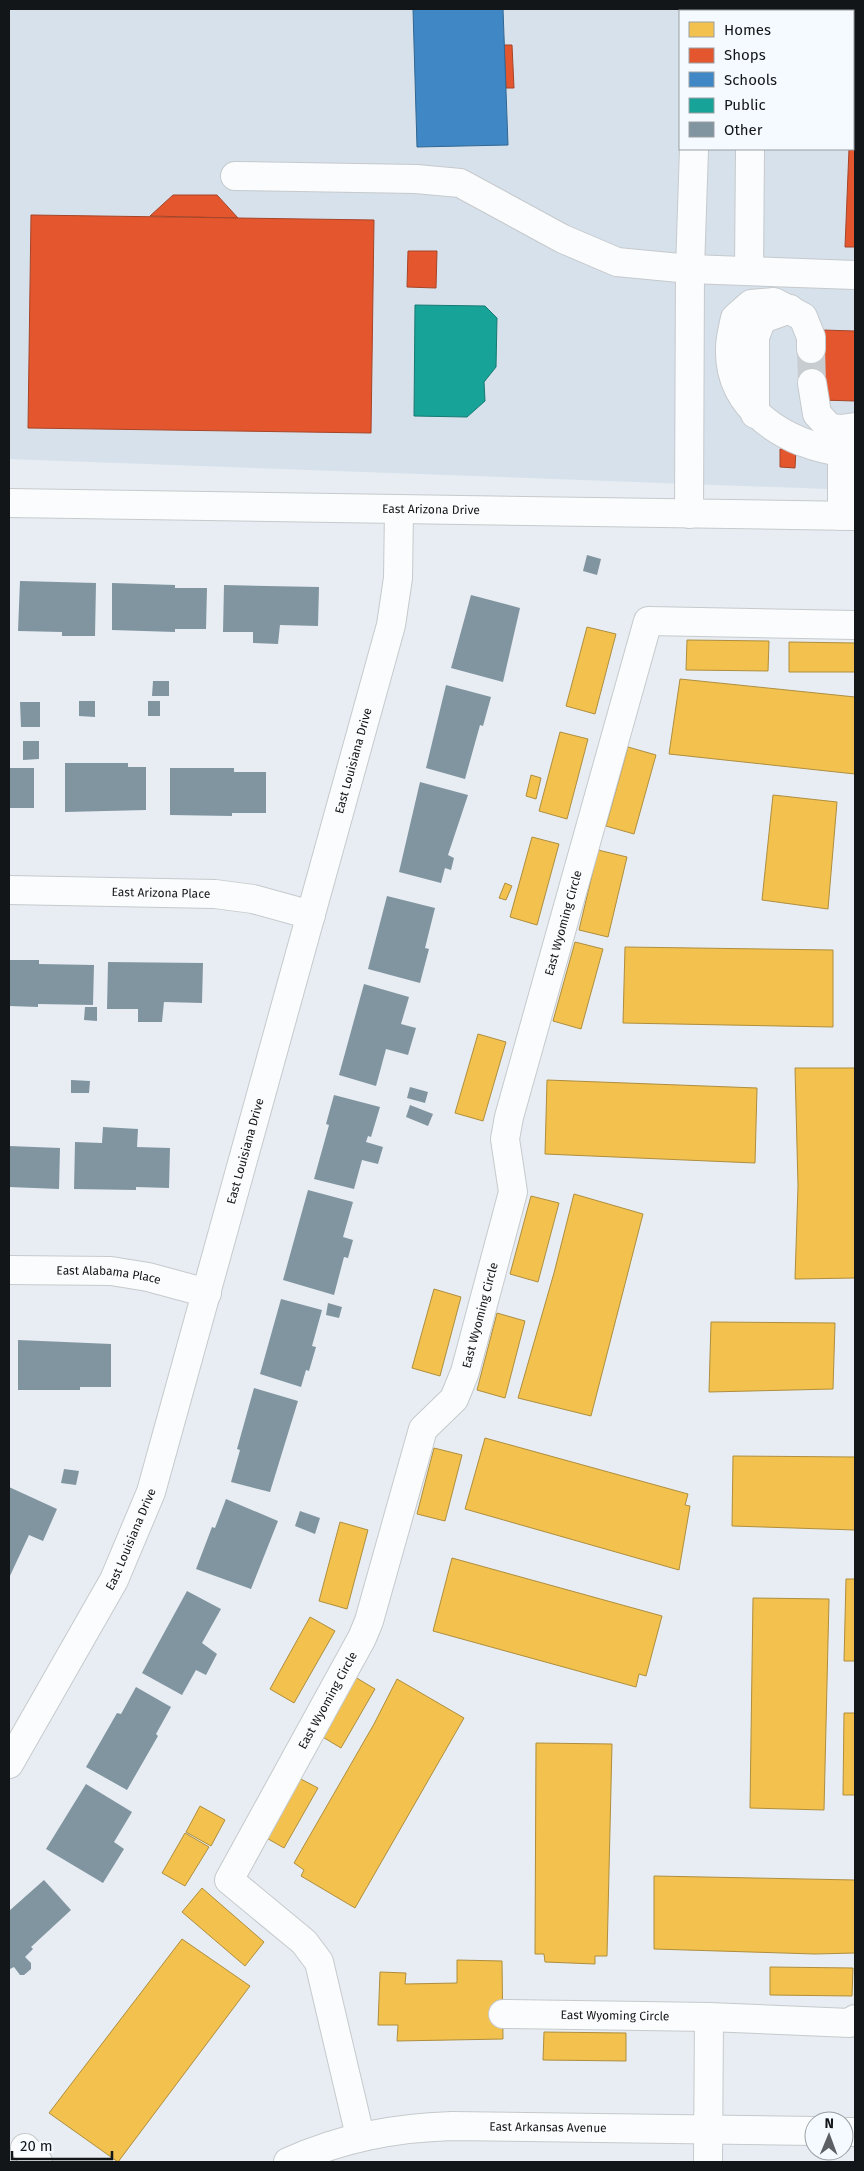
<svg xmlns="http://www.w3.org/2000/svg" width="864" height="2171" font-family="'Fira Sans',sans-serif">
<rect width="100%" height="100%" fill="#e7edf2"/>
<path fill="#d6e1eb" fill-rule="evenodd" d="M9 9H855V490L9 459ZM680 11H853V149H680Z"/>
<g fill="#f2c14e" stroke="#af8e3e">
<path d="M587 627 616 634 595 714 566 706Z"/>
<path d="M687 640 769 641 768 671 686 670Z"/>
<path d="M789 642 855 643V672H789Z"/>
<path d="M680 679 855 697V774L669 754Z"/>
<path d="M560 732 588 739 567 819 539 811Z"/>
<path d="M628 747 656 755 634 834 606 826Z"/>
<path d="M531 775 541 778 536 799 526 796Z"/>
<path d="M773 795 837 802 828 909 762 900Z"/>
<path d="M532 837 559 844 537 925 510 917Z"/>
<path d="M598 850 627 857 608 937 579 930Z"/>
<path d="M505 883 512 886 506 900 499 898Z"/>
<path d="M575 942 603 949 581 1029 553 1021Z"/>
<path d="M625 947 833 950V1027L623 1023Z"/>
<path d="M478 1034 506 1042 483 1121 455 1113Z"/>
<path d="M795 1068H855V1278L795 1279 798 1186Z"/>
<path d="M547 1080 757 1088 755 1163 545 1154Z"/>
<path d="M574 1194 643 1214 591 1416 518 1398 554 1273Z"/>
<path d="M531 1196 559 1203 538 1282 510 1274Z"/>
<path d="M434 1289 461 1297 440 1376 412 1368Z"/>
<path d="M497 1313 525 1321 505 1398 477 1390Z"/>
<path d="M711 1322 835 1323 833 1389 709 1392Z"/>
<path d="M485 1438 688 1494 685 1505 690 1506 679 1570 465 1509Z"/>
<path d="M434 1448 462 1455 445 1521 417 1514Z"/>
<path d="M733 1456 855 1457V1530L732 1526Z"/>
<path d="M340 1522 368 1530 347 1609 319 1601Z"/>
<path d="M452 1558 662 1616 646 1676 639 1674 636 1687 433 1631Z"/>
<path d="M846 1579H855V1661H844Z"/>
<path d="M753 1598 829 1599 824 1810 750 1808Z"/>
<path d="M310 1617 335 1631 294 1703 270 1689Z"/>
<path d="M355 1677 375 1689 341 1748 321 1736Z"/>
<path d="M397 1679 464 1718 355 1908 301 1876 304 1870 294 1863 374 1724Z"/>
<path d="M844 1713H855V1795H843Z"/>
<path d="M536 1743 612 1744 607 1956H595V1964L545 1962 544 1954H535Z"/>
<path d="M297 1777 318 1788 284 1848 263 1836Z"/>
<path d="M200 1806 225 1820 211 1846 186 1832Z"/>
<path d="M185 1833 209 1847 185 1886 162 1873Z"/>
<path d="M654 1876 855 1880V1953L815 1954 654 1949Z"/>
<path d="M202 1888 264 1942 245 1966 182 1912Z"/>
<path d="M182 1939 250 1986 118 2162 49 2113Z"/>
<path d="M457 1960 502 1961 503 2039 397 2041 398 2025H378L380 1972 406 1973 405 1984 457 1983Z"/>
<path d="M770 1967 853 1968 852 1996 770 1995Z"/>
<path d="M544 2032 626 2033V2061L543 2060Z"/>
</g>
<g fill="#e4572e" stroke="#a54428">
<path d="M504 45H512L514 88H506Z"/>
<path d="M853 84H855V247H845L849 149H853Z"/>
<path d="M173 195H217L238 218 150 216Z"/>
<path d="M31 215 374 220 371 433 28 428Z"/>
<path d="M408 251H437L436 288 407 287Z"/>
<path d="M822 330 855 331V401L820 400Z"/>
<path d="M780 449H796L795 468 780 467Z"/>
</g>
<path fill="#3f88c5" stroke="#326691" d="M413 9H503L508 145 417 147Z"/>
<path fill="#17a398" stroke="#167972" d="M415 305 485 306 497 318 496 367 484 382 485 401 467 417 414 416Z"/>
<g fill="#8195a1">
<path d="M587 555 601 559 597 575 583 571Z"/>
<path d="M20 581 96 583 95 636H62V632L18 631Z"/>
<path d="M112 583 175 585V588H207L206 629H175V632L112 630Z"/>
<path d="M224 585 319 587 318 626 280 625 278 644 253 643V632H223Z"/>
<path d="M471 595 520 608 503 682 451 668Z"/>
<path d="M153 681H169V696H152Z"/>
<path d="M446 685 491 697 483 726 480 725 465 779 426 768Z"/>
<path d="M79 701H95V717L79 716Z"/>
<rect x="148" y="701" width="12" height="15"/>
<path d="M20 702H40V727H21Z"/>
<path d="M23 741H39V759L23 760Z"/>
<path d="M65 763H128V767H146V810L65 812Z"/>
<rect x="9" y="768" width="25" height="40"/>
<path d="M170 768H234V772H266V813H232V816L170 815Z"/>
<path d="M420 782 468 795 448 855 454 858 451 870 445 868 441 883 399 872Z"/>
<path d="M387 896 435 908 425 948 429 949 420 983 368 969Z"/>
<path d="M9 960H39V964L94 965 93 1005 38 1004V1007L9 1006Z"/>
<path d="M108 962 203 963 202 1003 164 1002 162 1022H138V1009H107Z"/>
<path d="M364 984 409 997 401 1024 416 1028 408 1055 386 1049 376 1086 339 1075Z"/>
<path d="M85 1007H97V1021L84 1020Z"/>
<path d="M71 1080 90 1081 89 1093H71Z"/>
<path d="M410 1087 428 1092 425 1103 407 1098Z"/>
<path d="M334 1095 380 1107 371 1137 368 1136 366 1142 383 1147 378 1164 362 1160 354 1189 314 1179 329 1125 326 1124Z"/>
<path d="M410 1105 433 1114 428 1126 406 1117Z"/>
<path d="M103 1127 138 1129 137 1147 170 1148 169 1188 136 1187V1190L74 1189 75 1142 102 1143Z"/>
<path d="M9 1146 60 1148 59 1189 9 1187Z"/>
<path d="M308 1190 353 1202 343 1237 353 1240 348 1258 344 1257 334 1295 283 1280Z"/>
<path d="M281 1299 322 1310 312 1346 316 1347 309 1371 306 1370 301 1387 260 1374Z"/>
<path d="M328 1303 342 1307 339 1318 326 1315Z"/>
<path d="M18 1340 111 1344V1387H80V1390H18Z"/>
<path d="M254 1388 298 1401 270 1492 231 1482 240 1450 237 1449Z"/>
<path d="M64 1469 79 1471 76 1485 61 1483Z"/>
<path d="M9 1487 57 1509 43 1541 29 1535 9 1578Z"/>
<path d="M226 1499 278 1521 251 1589 196 1569 212 1527 215 1528Z"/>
<path d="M300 1511 320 1518 315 1534 295 1526Z"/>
<path d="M187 1591 221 1609 202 1643 217 1654 206 1675 196 1670 182 1695 142 1673Z"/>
<path d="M136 1687 171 1707 156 1734 158 1736 127 1790 86 1767 117 1713 121 1714Z"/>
<path d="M86 1784 132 1812 114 1842 124 1849 103 1883 46 1849Z"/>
<path d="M44 1880 71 1910 31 1947 33 1949 25 1957 31 1963V1969L24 1975H20L14 1967 10 1969 9 1968V1911Z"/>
</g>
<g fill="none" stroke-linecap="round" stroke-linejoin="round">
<path stroke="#c7cdd1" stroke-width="28" stroke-dasharray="28 14" stroke-linecap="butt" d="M811 349 812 383"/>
<g stroke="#c6cacd" stroke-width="30">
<g id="minor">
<path d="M694 9V11"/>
<path d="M853 62H855"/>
<path d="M235 176 416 179 460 183 563 239 617 262 690 269 855 275"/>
<path d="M749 271 750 149"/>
<path d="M811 349V337L803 317 774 302 751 304 735 318C733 328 730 338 730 348 728 411 788 444 842 452"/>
<path d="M812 383 817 414 830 428 841 429 855 427"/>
<path d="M755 414V337L762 319 790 309"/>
<path id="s1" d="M9 503 855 516"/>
<path d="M689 514 690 269 694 149"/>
<path d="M842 516V452L855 449"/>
<path id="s2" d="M9 890 215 894 253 899 311 915"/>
<path id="s3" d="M9 1270 111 1271 148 1277 207 1293"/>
<path id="s4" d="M9 1764 114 1580 151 1492 391 625 398 578 399 510"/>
<path id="s5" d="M503 2014 709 2017 850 2023 855 2019"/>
<path d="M844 2132H855"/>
<path id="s6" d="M360 2136 319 1962 304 1942 229 1880 362 1638 369 1621 423 1429 454 1399 465 1372 513 1192 505 1139 509 1117 648 621 855 625"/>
<path d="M25 2148 38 2162"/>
<path id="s7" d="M288 2162C342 2138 392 2128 452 2126L814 2131"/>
<path d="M708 2162 709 2017"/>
</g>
</g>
<use href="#minor" stroke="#fbfcfd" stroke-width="28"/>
</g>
<g text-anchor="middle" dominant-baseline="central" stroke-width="5" stroke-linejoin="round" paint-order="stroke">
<g font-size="12" fill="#131619" stroke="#f4faff">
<text stroke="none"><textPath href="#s1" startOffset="422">East Arizona Drive</textPath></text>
<text stroke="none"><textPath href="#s4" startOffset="1066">East Louisiana Drive</textPath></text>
<text stroke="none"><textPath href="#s2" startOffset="152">East Arizona Place</textPath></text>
<text stroke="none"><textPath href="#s6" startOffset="1331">East Wyoming Circle</textPath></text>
<text stroke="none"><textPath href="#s4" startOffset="661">East Louisiana Drive</textPath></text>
<text stroke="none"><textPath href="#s3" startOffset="100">East Alabama Place</textPath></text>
<text stroke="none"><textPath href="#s6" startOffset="926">East Wyoming Circle</textPath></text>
<text stroke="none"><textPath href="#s4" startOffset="256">East Louisiana Drive</textPath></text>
<text stroke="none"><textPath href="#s6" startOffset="506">East Wyoming Circle</textPath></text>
<text stroke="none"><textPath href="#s5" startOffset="112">East Wyoming Circle</textPath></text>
<text stroke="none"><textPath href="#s7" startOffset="265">East Arkansas Avenue</textPath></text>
</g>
</g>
<rect width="864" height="2171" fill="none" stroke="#131619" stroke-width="20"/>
<rect x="679" y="10" width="175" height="140" fill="#f4faff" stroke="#9a9fa3"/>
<rect x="689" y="22" width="25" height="15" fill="#f2c14e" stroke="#9a9fa3"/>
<text x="724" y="35" font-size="15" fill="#131619">Homes</text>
<rect x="689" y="48" width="25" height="15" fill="#e4572e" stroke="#9a9fa3"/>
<text x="724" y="60" font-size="15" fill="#131619">Shops</text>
<rect x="689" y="72" width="25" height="15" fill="#3f88c5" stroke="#9a9fa3"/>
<text x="724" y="85" font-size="15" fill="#131619">Schools</text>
<rect x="689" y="98" width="25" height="15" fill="#17a398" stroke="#9a9fa3"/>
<text x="724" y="110" font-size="15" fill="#131619">Public</text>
<rect x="689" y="122" width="25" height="15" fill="#8195a1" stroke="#9a9fa3"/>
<text x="724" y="135" font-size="15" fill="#131619">Other</text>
<g transform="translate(829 2136) rotate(1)"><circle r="24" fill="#f4faff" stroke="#9a9fa3"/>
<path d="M0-4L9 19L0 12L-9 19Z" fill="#5d6165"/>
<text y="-8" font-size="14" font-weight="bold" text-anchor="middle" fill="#131619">N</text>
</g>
<path d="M12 2151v8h100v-8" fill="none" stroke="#131619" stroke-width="2.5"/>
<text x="20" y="2151" font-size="15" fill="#131619" stroke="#f4faff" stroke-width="4" paint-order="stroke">20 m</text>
</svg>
